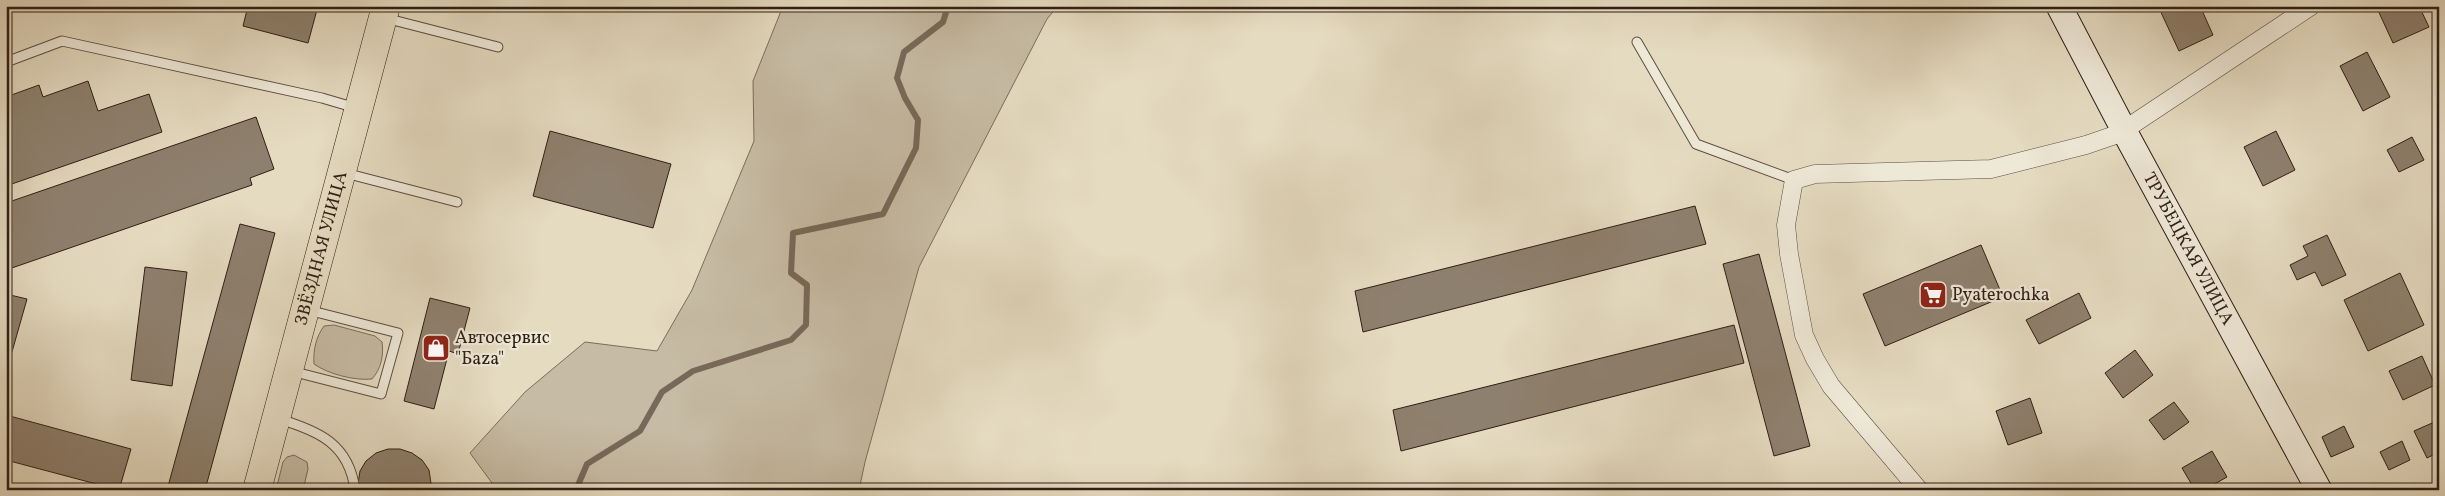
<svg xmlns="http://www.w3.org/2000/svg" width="2445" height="496" font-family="Vollkorn,serif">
<rect width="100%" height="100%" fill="#e5dbc1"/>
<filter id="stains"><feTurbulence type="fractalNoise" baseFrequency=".004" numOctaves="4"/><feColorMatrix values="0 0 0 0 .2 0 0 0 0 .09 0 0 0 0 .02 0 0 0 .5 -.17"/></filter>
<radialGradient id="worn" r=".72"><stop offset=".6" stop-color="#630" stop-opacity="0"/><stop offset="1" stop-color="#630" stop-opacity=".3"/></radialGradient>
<g fill="#c6bba4" stroke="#7b6c5c">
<path d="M783 6H1058L1047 19 919 267 865 462 859 490H490L492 483 470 453 525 392 585 342 657 351 692 290 754 141 753 81Z"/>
<path d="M334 325 375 336 382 342C384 355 381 369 372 379 355 381 328 374 314 364 313 350 316 337 324 326Z"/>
<path d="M294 455 307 462 308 469 303 490H276L283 462 287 457Z"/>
</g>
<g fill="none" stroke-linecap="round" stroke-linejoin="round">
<path stroke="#776959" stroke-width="6" d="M576 490 587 464 640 431 662 392 693 371 791 340 806 325 807 285 791 273 793 233 883 214 916 148 918 120 905 98 897 78 904 52 943 22 948 6"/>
</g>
<g fill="#8e806e" stroke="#301e15">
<path d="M248 6H318L308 43 243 26Z"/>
<path d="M2158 6H2200L2213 35 2179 51Z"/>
<path d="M2376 6H2419L2429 27 2393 43Z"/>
<path d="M2367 52 2390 97 2363 111 2340 66Z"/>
<path d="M88 81 98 111 149 94 162 132 6 186V97L39 85 43 97Z"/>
<path d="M256 117 274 169 250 178 252 185 6 270V203Z"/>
<path d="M550 131 671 164 653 228 533 196Z"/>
<path d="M2276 131 2295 170 2263 186 2244 147Z"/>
<path d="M2412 137 2424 160 2399 172 2387 150Z"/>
<path d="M1695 206 1706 244 1363 332 1355 291Z"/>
<path d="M240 224 275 233 205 490H167Z"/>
<path d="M2327 235 2346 275 2322 286 2315 272 2297 280 2290 265 2308 256 2303 246Z"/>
<path d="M1981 245 2003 297 1885 346 1863 294Z"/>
<path d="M1759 254 1810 446 1774 456 1723 264Z"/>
<path d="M145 267 187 272 172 386 131 380Z"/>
<path d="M2400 273 2424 325 2368 351 2344 300Z"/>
<path d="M2079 293 2091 318 2039 344 2026 320Z"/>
<path d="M6 294 27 299 6 373Z"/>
<path d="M430 298 470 308 458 354 449 351 434 409 404 401Z"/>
<path d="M1734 325 1744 363 1401 451 1393 410Z"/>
<path d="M2135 350 2153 375 2123 398 2105 373Z"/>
<path d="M2422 356 2435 385 2403 400 2389 371Z"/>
<path d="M2030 398 2042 433 2008 445 1996 411Z"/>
<path d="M2174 402 2189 422 2164 440 2149 420Z"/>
<path d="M6 415 131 449 119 490 6 460Z"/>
<path d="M2439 420V452L2427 458 2414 431Z"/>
<path d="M2344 426 2354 447 2331 457 2322 437Z"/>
<path d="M2402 441 2410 460 2389 470 2380 452Z"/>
<path d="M388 449H400L412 453 422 460 429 470 432 490H357L360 471 366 461 376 453Z"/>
<path d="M2212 451 2227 477 2204 490H2195L2182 468Z"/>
</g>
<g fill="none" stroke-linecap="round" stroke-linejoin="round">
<g stroke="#5d4d40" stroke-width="11">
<g id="lane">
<path d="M385 18 498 47"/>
<path d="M1637 42 1696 144 1794 180"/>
<path d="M6 62 62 41 322 98 356 108"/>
<path d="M345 173 457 202"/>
<path d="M291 371 381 394 398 333 308 310"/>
<path d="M279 419C319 431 349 444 355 490"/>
</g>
</g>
<g stroke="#5d4d40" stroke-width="19">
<path id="street" d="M1919 490 1831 386 1815 359 1804 335 1789 254 1786 225 1794 180 1815 174 1991 169 2086 145 2118 134 2311 6"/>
</g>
<g stroke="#301e15" stroke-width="27">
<g id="secondary">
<path id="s1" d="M2059 6 2128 138 2319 490"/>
</g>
</g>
<g stroke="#301e15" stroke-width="29">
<g id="primary">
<path id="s2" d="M257 490 386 6"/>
</g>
</g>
<use href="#lane" stroke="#eee8d7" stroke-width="9"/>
<use href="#street" stroke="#eee8d7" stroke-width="18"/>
<use href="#secondary" stroke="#eee8d7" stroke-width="25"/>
<use href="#primary" stroke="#e5dbc1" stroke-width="28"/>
</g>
<defs>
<g id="supermarket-square" transform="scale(1.4375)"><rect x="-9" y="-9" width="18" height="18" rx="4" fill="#8f2418" stroke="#eee8d7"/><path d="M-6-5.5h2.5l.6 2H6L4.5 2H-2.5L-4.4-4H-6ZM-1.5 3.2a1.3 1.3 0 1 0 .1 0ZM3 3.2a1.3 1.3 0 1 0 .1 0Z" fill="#fff"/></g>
<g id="shop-square" transform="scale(1.4375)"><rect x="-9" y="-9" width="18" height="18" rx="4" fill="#8f2418" stroke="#eee8d7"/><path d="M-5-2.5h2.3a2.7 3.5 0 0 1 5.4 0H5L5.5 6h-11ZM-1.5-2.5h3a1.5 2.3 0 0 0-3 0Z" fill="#fff"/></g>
</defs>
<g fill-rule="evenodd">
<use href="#supermarket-square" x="1933" y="295"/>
<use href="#shop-square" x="436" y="348"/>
</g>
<g text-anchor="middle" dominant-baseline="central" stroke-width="4.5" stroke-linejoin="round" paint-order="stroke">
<g font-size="18" fill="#301e15" stroke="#eee8d7">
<text stroke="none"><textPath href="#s2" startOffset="250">ЗВЁЗДНАЯ УЛИЦА</textPath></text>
<text stroke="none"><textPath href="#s1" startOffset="275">ТРУБЕЦКАЯ УЛИЦА</textPath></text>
</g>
<g font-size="18" fill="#301e15" stroke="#eee8d7" text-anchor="start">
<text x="1952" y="295">Pyaterochka</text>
<text x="455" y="338">Автосервис<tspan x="455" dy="21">"Баzа"</tspan></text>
</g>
</g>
<rect width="2445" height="496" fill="none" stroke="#e5dbc1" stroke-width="25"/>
<rect x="8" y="8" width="2430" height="481" fill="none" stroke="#301e15" stroke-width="2.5"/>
<rect x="12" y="12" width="2420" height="471" fill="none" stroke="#301e15"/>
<rect width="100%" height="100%" filter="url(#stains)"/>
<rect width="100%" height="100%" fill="url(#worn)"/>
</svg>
